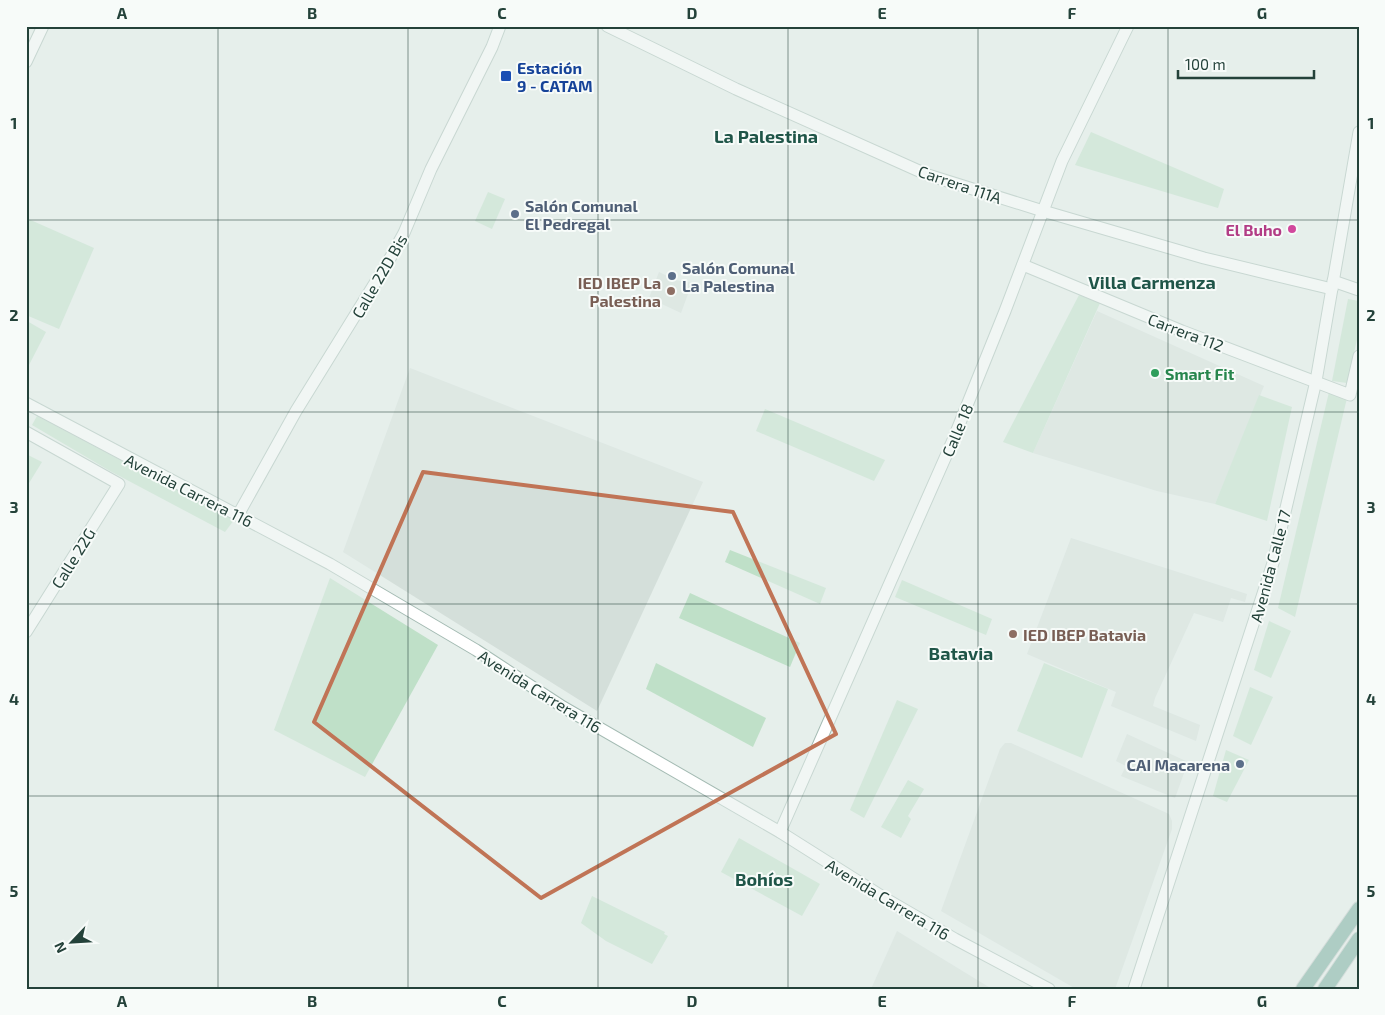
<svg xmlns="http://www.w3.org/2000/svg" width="1385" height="1015" font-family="'Exo 2',sans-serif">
<rect width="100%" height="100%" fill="#e6efeb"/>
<g fill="#d4dfda">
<path d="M659 272 675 280 692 283 681 313 649 298Z"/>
<path d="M1097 311 1264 386 1215 504 1157 491 1033 453Z"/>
<path d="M410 368 703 482 597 711 343 552Z"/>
<path d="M1071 538 1247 594 1245 602 1231 598 1223 622 1194 613 1155 698 1153 706 1200 725 1196 741 1111 706 1116 692 1027 654Z"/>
<path d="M1127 734 1188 762 1175 798 1121 776 1126 766 1116 761Z"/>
<path d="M1005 743H1011L1169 814 1172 821V829L1115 989H1076L941 911 1000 749Z"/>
<path d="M897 931 992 989H871Z"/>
</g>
<g fill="#bfe0c8">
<path d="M1091 132 1224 189 1218 208 1075 165Z"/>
<path d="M488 192 505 199 492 229 475 221Z"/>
<path d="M26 218 94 248 59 329 26 315Z"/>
<path d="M1079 295 1100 303 1033 453 1003 442Z"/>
<path d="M1348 299 1359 301V331L1347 383 1332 381Z"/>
<path d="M27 321 46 332 29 365 26 363Z"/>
<path d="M1329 392 1347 398 1295 617 1278 608Z"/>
<path d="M1259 395 1292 407 1267 521 1215 504Z"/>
<path d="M765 409 885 460 874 481 756 431Z"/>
<path d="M37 416 234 520 225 532 110 471 32 425Z"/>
<path d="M26 454 42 462 26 488Z"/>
<path d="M730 550 826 588 820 604 725 562Z"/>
<path d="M330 578 438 645 365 777 274 730Z"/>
<path d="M902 580 992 619 986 635 895 597Z"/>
<path d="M690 593 800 643 790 667 679 618Z"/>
<path d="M1269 621 1291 631 1271 678 1254 670Z"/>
<path d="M656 663 766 718 753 747 646 689Z"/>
<path d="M1044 663 1108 689 1082 758 1017 731Z"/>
<path d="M1250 687 1273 697 1251 745 1233 736Z"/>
<path d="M897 700 918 709 864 818 850 810Z"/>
<path d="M1226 750 1249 760 1227 802 1213 796Z"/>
<path d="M908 780 924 789 908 816 911 819 901 838 881 827Z"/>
<path d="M739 838 820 884 802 916 721 872Z"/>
<path d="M592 896 665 932 664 934 668 936 652 964 606 941 581 923Z"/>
</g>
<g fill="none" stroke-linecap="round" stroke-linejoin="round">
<g stroke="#a4bbb3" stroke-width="13">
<g id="secondary">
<path d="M607 26 736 89 928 175 1043 211 1204 258 1332 289"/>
<path d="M26 62 43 26"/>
<path d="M1023 265 1182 331 1350 395 1359 356"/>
<path d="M1333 281 1359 290"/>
<path d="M26 403 330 564 476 650 563 707 780 832 886 899 955 939 1049 989"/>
<path d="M26 432 119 484 26 632"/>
<path d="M238 515 296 411 388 262 404 233 431 169 492 47 500 26"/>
<path d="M780 832 953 440 1005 311 1062 161 1128 26"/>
<path d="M1134 989 1273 563 1316 381 1359 132"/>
</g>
</g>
<g stroke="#c2cac8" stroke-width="16">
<g id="primary">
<path d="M1303 989 1359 909"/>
<path d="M1325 989 1359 939"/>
</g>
</g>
<use href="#secondary" stroke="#fff" stroke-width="11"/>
<use href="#primary" stroke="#6aa596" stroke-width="14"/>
</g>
<path d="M0 0H1385V1015H0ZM423 472 733 512 836 734 541 898 314 722Z" fill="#e6efeb" fill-opacity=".55" fill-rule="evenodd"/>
<path fill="none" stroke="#c07456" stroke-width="4" stroke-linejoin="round" d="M423 472 733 512 836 734 541 898 314 722Z"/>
<path fill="none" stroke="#24423a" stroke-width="1" stroke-opacity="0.55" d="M218 26V989M408 26V989M598 26V989M788 26V989M978 26V989M1168 26V989M26 220H1359M26 412H1359M26 604H1359M26 796H1359"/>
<rect fill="#1a4fb4" stroke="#f7fbf9" stroke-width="2" x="500" y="70" width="12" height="12" rx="2.5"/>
<g fill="#5c6f8a" stroke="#f7fbf9" stroke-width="2">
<circle cx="515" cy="214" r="5"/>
<circle cx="672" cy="276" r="5"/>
<circle cx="1240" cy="764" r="5"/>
</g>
<circle fill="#d1479c" stroke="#f7fbf9" stroke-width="2" cx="1292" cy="229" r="5"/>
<g fill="#8d6e63" stroke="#f7fbf9" stroke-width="2">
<circle cx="671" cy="291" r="5"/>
<circle cx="1013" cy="634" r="5"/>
</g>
<circle fill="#2e9e5b" stroke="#f7fbf9" stroke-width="2" cx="1155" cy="373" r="5"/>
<g text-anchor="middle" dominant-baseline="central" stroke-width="4" stroke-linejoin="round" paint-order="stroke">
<g font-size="16" font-weight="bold" fill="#164399" stroke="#f7fbf9" text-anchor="start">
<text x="517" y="67">Estación<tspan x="517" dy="18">9 - CATAM</tspan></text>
</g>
<g font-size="16" fill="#24423a" stroke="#f7fbf9">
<text transform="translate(960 184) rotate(19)">Carrera 111A</text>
<text transform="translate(379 276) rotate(-60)">Calle 22D Bis</text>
<text transform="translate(1186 332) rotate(21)">Carrera 112</text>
<text transform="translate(957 430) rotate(-67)">Calle 18</text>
<text transform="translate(189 490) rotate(27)">Avenida Carrera 116</text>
<text transform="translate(73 558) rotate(-58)">Calle 22G</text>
<text transform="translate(1270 566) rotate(-75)">Avenida Calle 17</text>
<text transform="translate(540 691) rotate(32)">Avenida Carrera 116</text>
<text transform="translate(888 899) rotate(31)">Avenida Carrera 116</text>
</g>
<g font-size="16" font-weight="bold" fill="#4e5e75" stroke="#f7fbf9" text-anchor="start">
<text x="525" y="205">Salón Comunal<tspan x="525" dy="18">El Pedregal</tspan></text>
<text x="682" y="267">Salón Comunal<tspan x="682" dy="18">La Palestina</tspan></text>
<text x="1230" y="764" text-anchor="end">CAI Macarena</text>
</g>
<g font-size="16" font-weight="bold" fill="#b23c85" stroke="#f7fbf9" text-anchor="end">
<text x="1282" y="229">El Buho</text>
</g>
<g font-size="16" font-weight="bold" fill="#785e54" stroke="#f7fbf9" text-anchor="end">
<text x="661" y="282">IED IBEP La<tspan x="661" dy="18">Palestina</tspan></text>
<text x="1023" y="634" text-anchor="start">IED IBEP Batavia</text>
</g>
<g font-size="16" font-weight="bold" fill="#27864d" stroke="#f7fbf9" text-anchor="start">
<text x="1165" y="373">Smart Fit</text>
</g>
<g font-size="18" font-weight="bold" fill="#1f5548" stroke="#f7fbf9">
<text x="766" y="136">La Palestina</text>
<text x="1152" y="282">Villa Carmenza</text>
<text x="961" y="653">Batavia</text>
<text x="764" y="879">Bohíos</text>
</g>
</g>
<rect width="1385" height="1015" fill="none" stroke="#f7fbf9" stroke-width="55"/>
<g transform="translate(72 942) rotate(245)" stroke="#f7fbf9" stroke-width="4" paint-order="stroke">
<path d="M0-4L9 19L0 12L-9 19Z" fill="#24423a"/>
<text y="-8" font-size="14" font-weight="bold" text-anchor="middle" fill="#24423a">N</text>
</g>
<path d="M1178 70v8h136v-8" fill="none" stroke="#24423a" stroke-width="2.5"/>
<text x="1185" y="70" font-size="15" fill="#24423a" stroke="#f7fbf9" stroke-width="4" paint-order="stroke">100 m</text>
<rect x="28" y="28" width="1330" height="960" fill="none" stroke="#24423a" stroke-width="2"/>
<g font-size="16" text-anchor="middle" font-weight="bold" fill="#24423a">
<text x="122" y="19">A</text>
<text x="312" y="19">B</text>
<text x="502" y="19">C</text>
<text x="692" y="19">D</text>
<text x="882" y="19">E</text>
<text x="1072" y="19">F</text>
<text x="1262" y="19">G</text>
<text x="14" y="129">1</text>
<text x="1371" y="129">1</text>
<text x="14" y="321">2</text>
<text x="1371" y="321">2</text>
<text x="14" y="513">3</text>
<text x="1371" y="513">3</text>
<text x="14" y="705">4</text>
<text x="1371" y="705">4</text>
<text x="14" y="897">5</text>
<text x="1371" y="897">5</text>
<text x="122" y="1007">A</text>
<text x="312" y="1007">B</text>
<text x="502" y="1007">C</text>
<text x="692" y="1007">D</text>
<text x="882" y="1007">E</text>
<text x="1072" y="1007">F</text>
<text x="1262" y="1007">G</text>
</g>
</svg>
